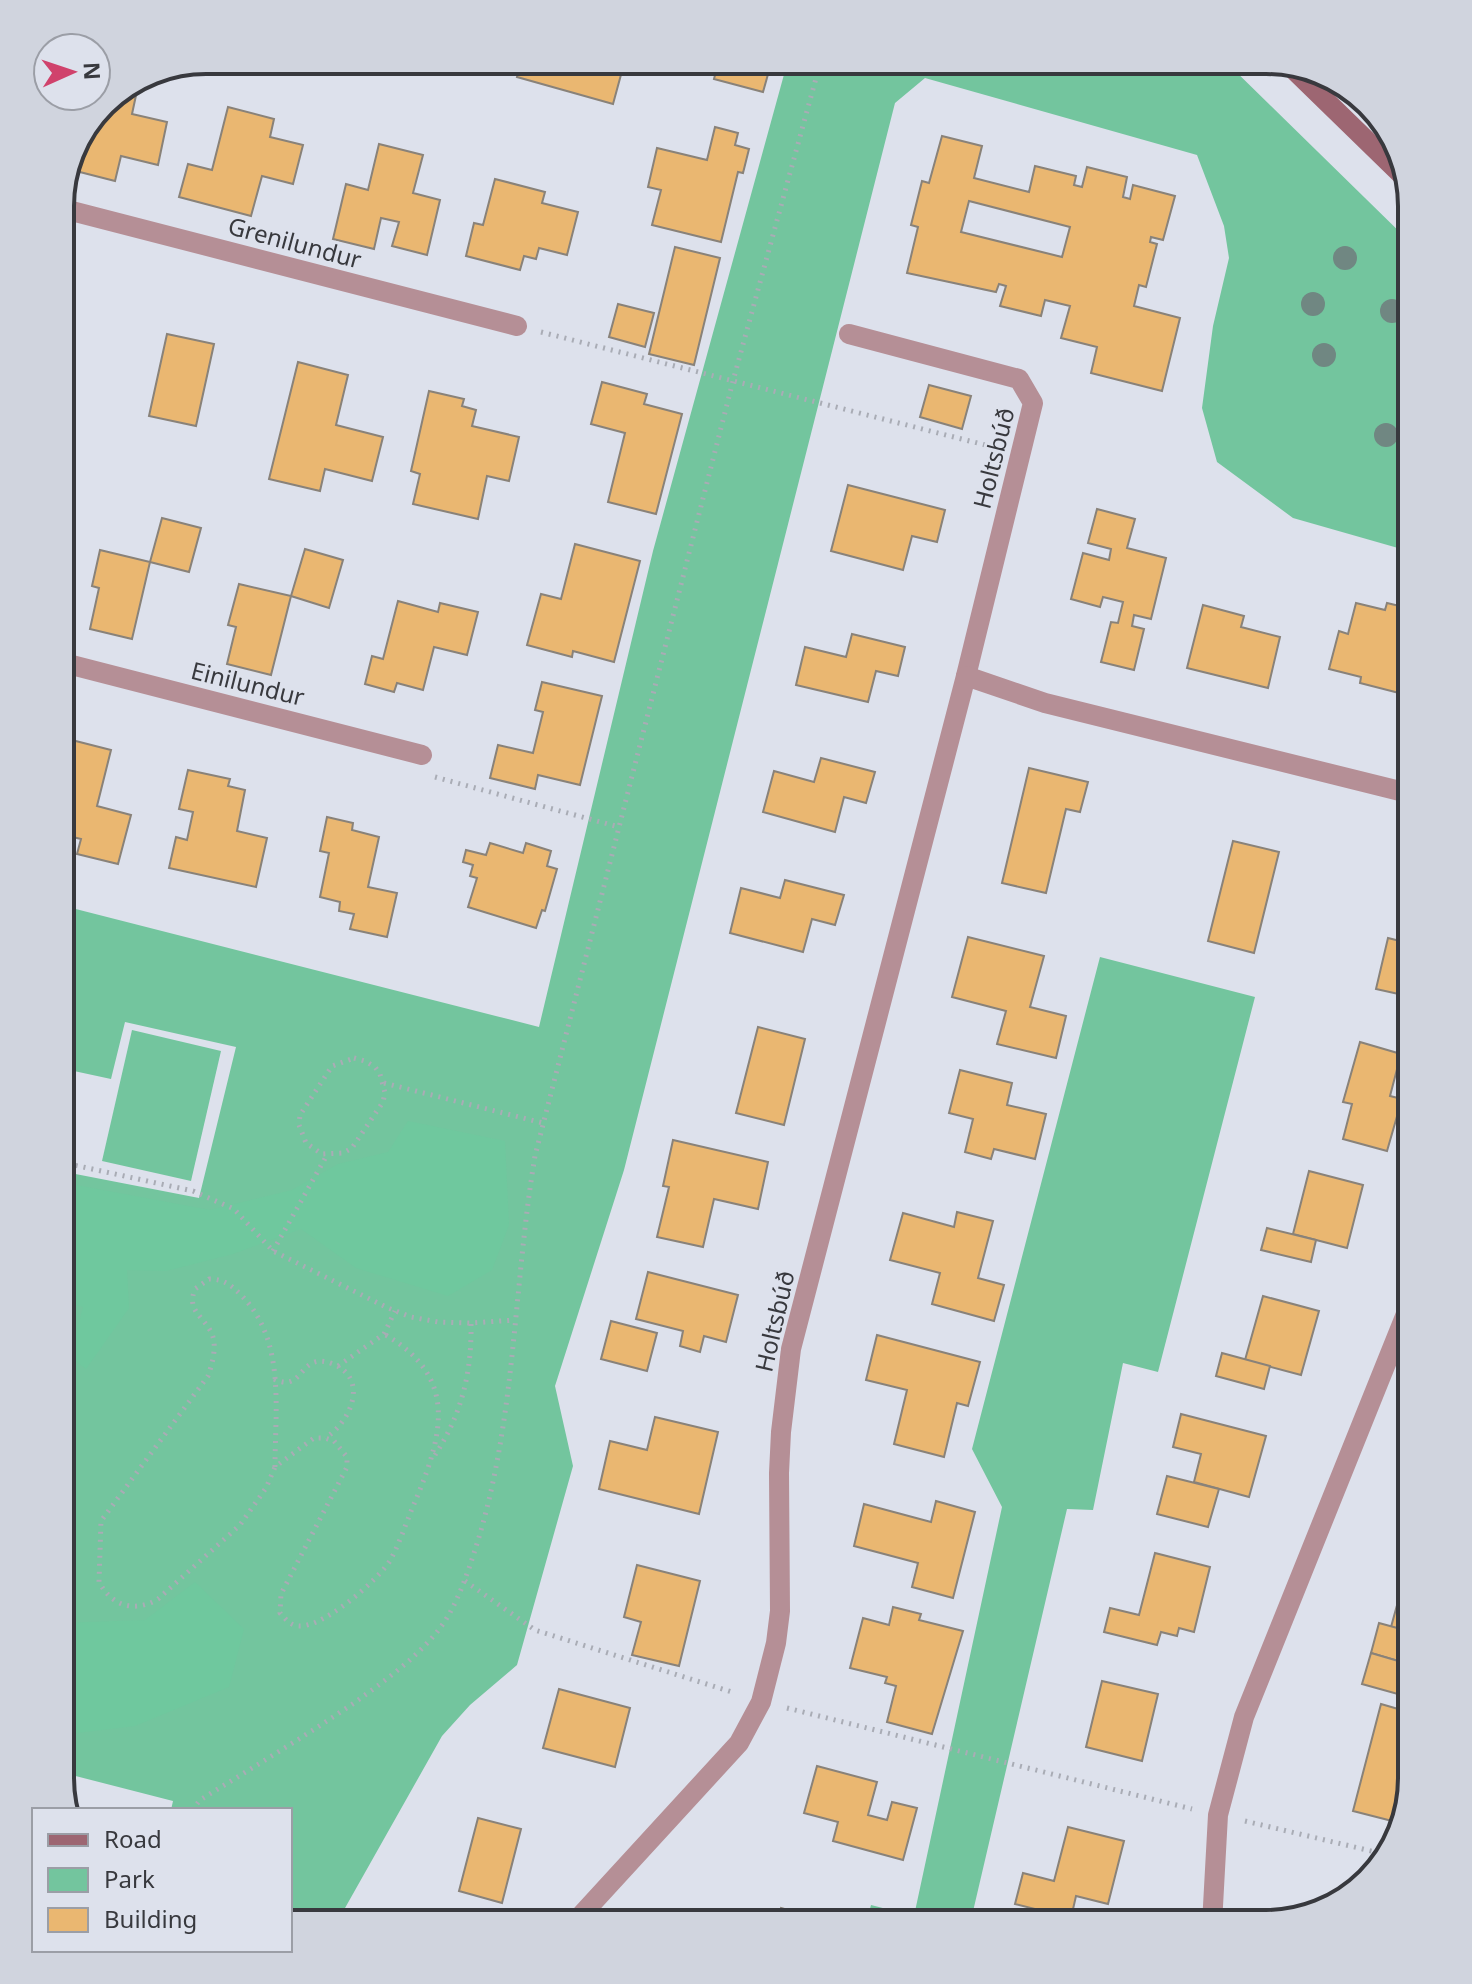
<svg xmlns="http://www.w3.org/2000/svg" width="1472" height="1984" font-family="'Noto Sans',sans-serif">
<rect width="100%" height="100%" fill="#dde1ec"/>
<path fill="#e0d7c2" d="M60 1308 76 1312 60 1387Z"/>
<g fill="#73c59e">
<path d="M788 60H1224L1412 244V552L1293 518 1217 462 1202 408 1213 326 1229 258 1224 226 1197 155 925 78 895 103 624 1170 555 1386 573 1466 517 1665 470 1705 442 1736 336 1924H290V1810H171L173 1801 60 1772V1387L76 1312 60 1308V1171L199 1198 236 1047 125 1022 111 1079 60 1068V905L539 1027 653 551Z"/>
<path d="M1100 957 1255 997 1158 1372 1123 1363 1093 1510 1067 1509 971 1920 980 1924H866L871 1905 914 1916 1002 1507 972 1449Z"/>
<path d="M132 1030 221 1051 191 1181 102 1161Z"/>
</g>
<g fill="#6fc89e">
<path d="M408 1121 505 1141 509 1225 492 1270 448 1296 356 1268 301 1229 233 1254 166 1271 127 1270 129 1308 86 1369 70 1357 83 1307 60 1301V1182L210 1210 292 1190 338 1164 388 1152Z"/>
<path d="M195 1582 244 1629 229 1687 135 1726 60 1735V1623L145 1620Z"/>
</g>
<g fill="#eab771" stroke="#898279" stroke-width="2" fill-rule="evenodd">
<path d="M522 60H625L613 104 517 77Z"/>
<path d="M719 60H772L763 92 714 79Z"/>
<path d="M138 86 132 114 167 122 158 165 121 156 115 181 68 169 75 142 110 97Z"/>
<path d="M228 107 274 119 270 137 303 145 293 184 262 176 251 216 179 197 188 164 212 170Z"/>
<path d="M715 127 738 133 735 145 749 149 743 173 738 172 721 242 652 225 661 190 648 187 657 148 707 160Z"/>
<path d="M942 136 982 146 974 178 1029 192 1035 166 1076 176 1074 185 1082 187 1087 167 1127 177 1123 197 1130 199 1133 185 1175 196 1163 240 1151 237 1150 242 1157 244 1146 287 1139 285 1134 306 1180 318 1162 391 1091 373 1097 347 1061 338 1070 306 1045 300 1041 316 1000 306 1006 286 999 284 996 292 907 273 918 227 911 225 922 181 929 183ZM969 201 1070 227 1062 257 961 232Z"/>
<path d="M379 144 423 155 413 193 440 200 427 255 392 246 399 222 381 218 374 249 333 239 346 184 368 190Z"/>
<path d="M495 179 545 192 542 203 578 212 567 255 539 248 536 259 524 256 520 270 466 256 474 223 483 225Z"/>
<path d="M675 247 720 258 694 365 649 354Z"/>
<path d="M618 304 654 313 645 347 609 337Z"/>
<path d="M60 308 67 310 60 341Z"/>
<path d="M167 334 214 344 196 426 149 416Z"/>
<path d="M298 362 348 375 336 425 383 437 372 481 325 469 320 491 269 479Z"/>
<path d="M602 382 647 394 644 404 682 414 656 514 608 502 625 433 591 424Z"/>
<path d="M929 385 971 396 962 429 920 417Z"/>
<path d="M429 391 464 399 462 406 476 410 472 426 519 437 509 481 487 476 478 519 413 504 420 474 411 471Z"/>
<path d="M60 474 71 476 61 518H60Z"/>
<path d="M848 485 945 510 937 542 912 536 903 570 831 551Z"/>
<path d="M1097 509 1135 519 1127 548 1166 558 1151 619 1134 615 1132 626 1144 629 1134 670 1101 662 1111 622 1118 623 1123 602 1103 597 1100 607 1071 599 1083 553 1109 560 1111 549 1088 543Z"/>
<path d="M162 518 201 528 189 572 150 562Z"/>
<path d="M575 544 640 561 614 662 573 651 572 657 527 645 541 594 561 599Z"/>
<path d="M305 549 343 560 329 608 291 596Z"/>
<path d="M100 550 150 562 132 639 90 629 99 588 92 586Z"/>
<path d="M239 584 291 596 271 675 227 664 236 627 228 625Z"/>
<path d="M398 601 438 612 440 603 478 612 467 655 434 647 423 690 397 683 394 692 365 684 372 656 383 659Z"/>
<path d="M1356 603 1385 610 1387 603 1412 609V659L1403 694 1360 683 1361 677 1329 669 1339 631 1348 634Z"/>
<path d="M1203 605 1244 616 1241 627 1280 637 1268 688 1187 668Z"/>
<path d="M852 634 905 647 898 676 876 671 868 702 796 685 805 647 846 657Z"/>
<path d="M542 682 602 696 580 785 538 775 535 789 490 778 498 745 533 753 543 712 535 710Z"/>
<path d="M60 737 111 750 97 806 131 815 118 864 77 854 81 839 60 834V804L65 786 60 784Z"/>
<path d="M821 758 875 772 866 803 844 797 835 832 763 812 774 771 814 782Z"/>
<path d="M1029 768 1088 782 1080 812 1066 809 1046 893 1002 883Z"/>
<path d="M188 770 230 779 228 786 245 790 237 831 267 838 256 887 169 868 176 837 187 840 193 812 179 809Z"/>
<path d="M327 817 353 823 352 830 379 837 368 887 397 893 387 937 350 929 354 914 339 911 340 902 320 897 329 853 320 851Z"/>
<path d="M1233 841 1279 852 1254 953 1208 941Z"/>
<path d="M490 843 523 853 526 843 551 851 547 866 557 869 545 911 542 910 536 928 468 907 477 878 470 876 473 865 463 862 466 850 486 855Z"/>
<path d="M785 880 844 895 835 925 812 919 803 952 730 933 741 888 780 898Z"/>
<path d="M1411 892H1412V997L1376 989 1388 938 1400 941Z"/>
<path d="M968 937 1044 956 1030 1007 1066 1016 1056 1058 997 1044 1006 1011 952 997Z"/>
<path d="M758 1027 805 1039 784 1125 736 1113Z"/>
<path d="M1360 1042 1401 1054 1390 1096 1402 1099 1387 1151 1343 1139 1352 1104 1343 1102Z"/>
<path d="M960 1070 1012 1083 1007 1105 1046 1114 1035 1159 994 1149 991 1159 965 1152 973 1119 949 1113Z"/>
<path d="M673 1140 768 1162 758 1209 714 1199 703 1247 657 1237 669 1187 663 1186Z"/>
<path d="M1309 1171 1363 1185 1347 1248 1293 1234Z"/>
<path d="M957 1212 993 1221 978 1278 1004 1285 994 1321 932 1304 940 1273 890 1260 903 1213 954 1227Z"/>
<path d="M1267 1228 1316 1240 1311 1262 1261 1250Z"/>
<path d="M648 1272 738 1295 726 1342 704 1336 700 1352 680 1346 683 1331 636 1319Z"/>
<path d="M1263 1296 1319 1311 1301 1375 1245 1360Z"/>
<path d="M611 1321 657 1333 647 1371 601 1359Z"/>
<path d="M877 1335 980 1362 968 1406 957 1403 944 1457 894 1444 907 1390 866 1380Z"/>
<path d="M1222 1353 1270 1366 1264 1389 1216 1376Z"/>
<path d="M1181 1414 1266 1436 1249 1497 1194 1482 1201 1454 1173 1447Z"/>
<path d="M655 1417 718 1432 699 1514 599 1489 610 1441 647 1450Z"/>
<path d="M1167 1476 1219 1489 1208 1527 1157 1514Z"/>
<path d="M936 1501 975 1512 953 1598 912 1587 918 1563 854 1546 864 1504 931 1522Z"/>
<path d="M1155 1553 1210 1567 1194 1632 1179 1628 1177 1636 1161 1632 1157 1645 1104 1632 1110 1608 1139 1615Z"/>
<path d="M637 1565 700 1581 679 1666 632 1655 641 1622 624 1617Z"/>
<path d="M1408 1570 1412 1571V1602L1399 1598Z"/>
<path d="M1399 1598 1412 1602V1632L1391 1627Z"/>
<path d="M893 1607 921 1614 919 1620 963 1631 932 1734 887 1722 896 1686 885 1683 887 1677 850 1668 863 1618 889 1625Z"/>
<path d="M1379 1623 1412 1632V1665L1371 1653Z"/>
<path d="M1371 1653 1412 1665V1698L1362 1684Z"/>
<path d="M1102 1681 1158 1694 1142 1761 1086 1747Z"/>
<path d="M559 1689 630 1708 615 1767 543 1748Z"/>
<path d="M1381 1704 1412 1713V1778L1400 1823 1353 1811Z"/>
<path d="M817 1766 877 1782 868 1815 887 1820 892 1802 917 1808 903 1860 833 1841 838 1822 804 1813Z"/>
<path d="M478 1818 521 1829 502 1903 459 1891Z"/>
<path d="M1068 1827 1124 1841 1108 1904 1076 1896 1071 1918 1015 1904 1023 1873 1054 1881Z"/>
<path d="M781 1908 823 1920 822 1924H776Z"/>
</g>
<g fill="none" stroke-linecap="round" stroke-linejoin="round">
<g stroke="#a9acb5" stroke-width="5" stroke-dasharray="2 6" stroke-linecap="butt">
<path d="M541 332 997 448"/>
<path d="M435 777 619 827"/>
<path d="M354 1058 365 1061 375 1067 380 1074 385 1093 383 1102 352 1148 343 1153 322 1154 306 1143 299 1125 300 1115 332 1066Z"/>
<path d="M384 1083 543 1123"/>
<path d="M60 1162 193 1191 234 1209 273 1251 388 1308 411 1317 438 1322 471 1323 515 1320"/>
<path d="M273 1251 327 1155"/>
<path d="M338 1366 384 1334 395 1311"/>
<path d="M274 1379C305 1394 298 1350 333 1364 370 1379 350 1423 325 1438"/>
<path d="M435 1455C462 1414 472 1371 471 1323"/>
<path d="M275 1467C275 1409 286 1340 241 1295 231 1285 224 1279 209 1279L195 1289C187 1309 200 1314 210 1330 218 1343 213 1362 208 1376L101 1521 99 1582C112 1606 134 1613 158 1599L240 1525 266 1488 275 1467 314 1438H325L334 1441 347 1457V1467L281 1594 280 1613C284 1617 288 1623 294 1625 317 1634 379 1580 391 1559 401 1540 408 1517 417 1497 444 1431 457 1376 384 1334"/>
<path d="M465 1581 535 1630 735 1693"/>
<path d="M787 1708 1192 1809"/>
<path d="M192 1810 200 1800C252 1768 304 1737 354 1703 383 1682 413 1661 437 1632 455 1610 466 1578 475 1550 516 1423 513 1287 535 1156L733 381 821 60"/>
<path d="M1245 1821 1388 1855"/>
</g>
<path stroke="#b58f96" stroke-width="14" d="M60 1100 66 1101"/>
<g stroke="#b58f96" stroke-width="20">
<path d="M60 208 517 326"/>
<path d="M849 334 1019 379 1033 403 966 676"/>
<path d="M60 662 422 755"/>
<path d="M573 1924 739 1743 761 1702 776 1643 780 1611 779 1473 781 1432 791 1349 966 676 1045 703 1412 794"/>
<path d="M1212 1924 1218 1815 1244 1717 1412 1299"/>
</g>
<path stroke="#9d6672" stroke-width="20" d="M1288 64 1404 177"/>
</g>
<g fill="#708782">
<circle cx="1345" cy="258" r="12"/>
<circle cx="1313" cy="304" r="12"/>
<circle cx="1392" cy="311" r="12"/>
<circle cx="1324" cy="355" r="12"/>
<circle cx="1386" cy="435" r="12"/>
</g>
<g text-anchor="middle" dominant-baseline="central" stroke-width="6" stroke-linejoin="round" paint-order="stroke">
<g font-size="24" fill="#38393e" stroke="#dde1ec">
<text transform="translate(295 242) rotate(15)">Grenilundur</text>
<text transform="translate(993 458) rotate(-76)">Holtsbúð</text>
<text transform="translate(248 683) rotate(14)">Einilundur</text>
<text transform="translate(774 1321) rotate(-77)">Holtsbúð</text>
</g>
</g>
<path d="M0 0H1472V1984H0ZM206 74H1266A132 132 0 0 1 1398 206V1778A132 132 0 0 1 1266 1910H206A132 132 0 0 1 74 1778V206A132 132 0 0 1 206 74Z" fill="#d0d4de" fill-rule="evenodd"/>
<path fill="none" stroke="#38393e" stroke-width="4" d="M206 74H1266A132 132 0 0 1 1398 206V1778A132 132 0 0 1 1266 1910H206A132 132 0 0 1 74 1778V206A132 132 0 0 1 206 74Z"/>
<rect x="32" y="1808" width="260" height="144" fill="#dde1ec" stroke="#9b9ea6" stroke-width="2"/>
<rect x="48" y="1834" width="40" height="12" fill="#9d6672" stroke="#9b9ea6" stroke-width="2"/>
<text x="104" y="1848" font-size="24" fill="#38393e">Road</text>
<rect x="48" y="1868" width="40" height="24" fill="#73c59e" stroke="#9b9ea6" stroke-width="2"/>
<text x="104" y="1888" font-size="24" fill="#38393e">Park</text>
<rect x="48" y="1908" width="40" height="24" fill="#eab771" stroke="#9b9ea6" stroke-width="2"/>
<text x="104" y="1928" font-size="24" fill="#38393e">Building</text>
<g transform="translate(72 72) rotate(87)"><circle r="38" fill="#dde1ec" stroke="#9b9ea6" stroke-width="2"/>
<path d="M0-6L14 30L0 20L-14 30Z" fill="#d0426c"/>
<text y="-12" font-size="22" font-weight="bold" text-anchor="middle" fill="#38393e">N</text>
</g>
</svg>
